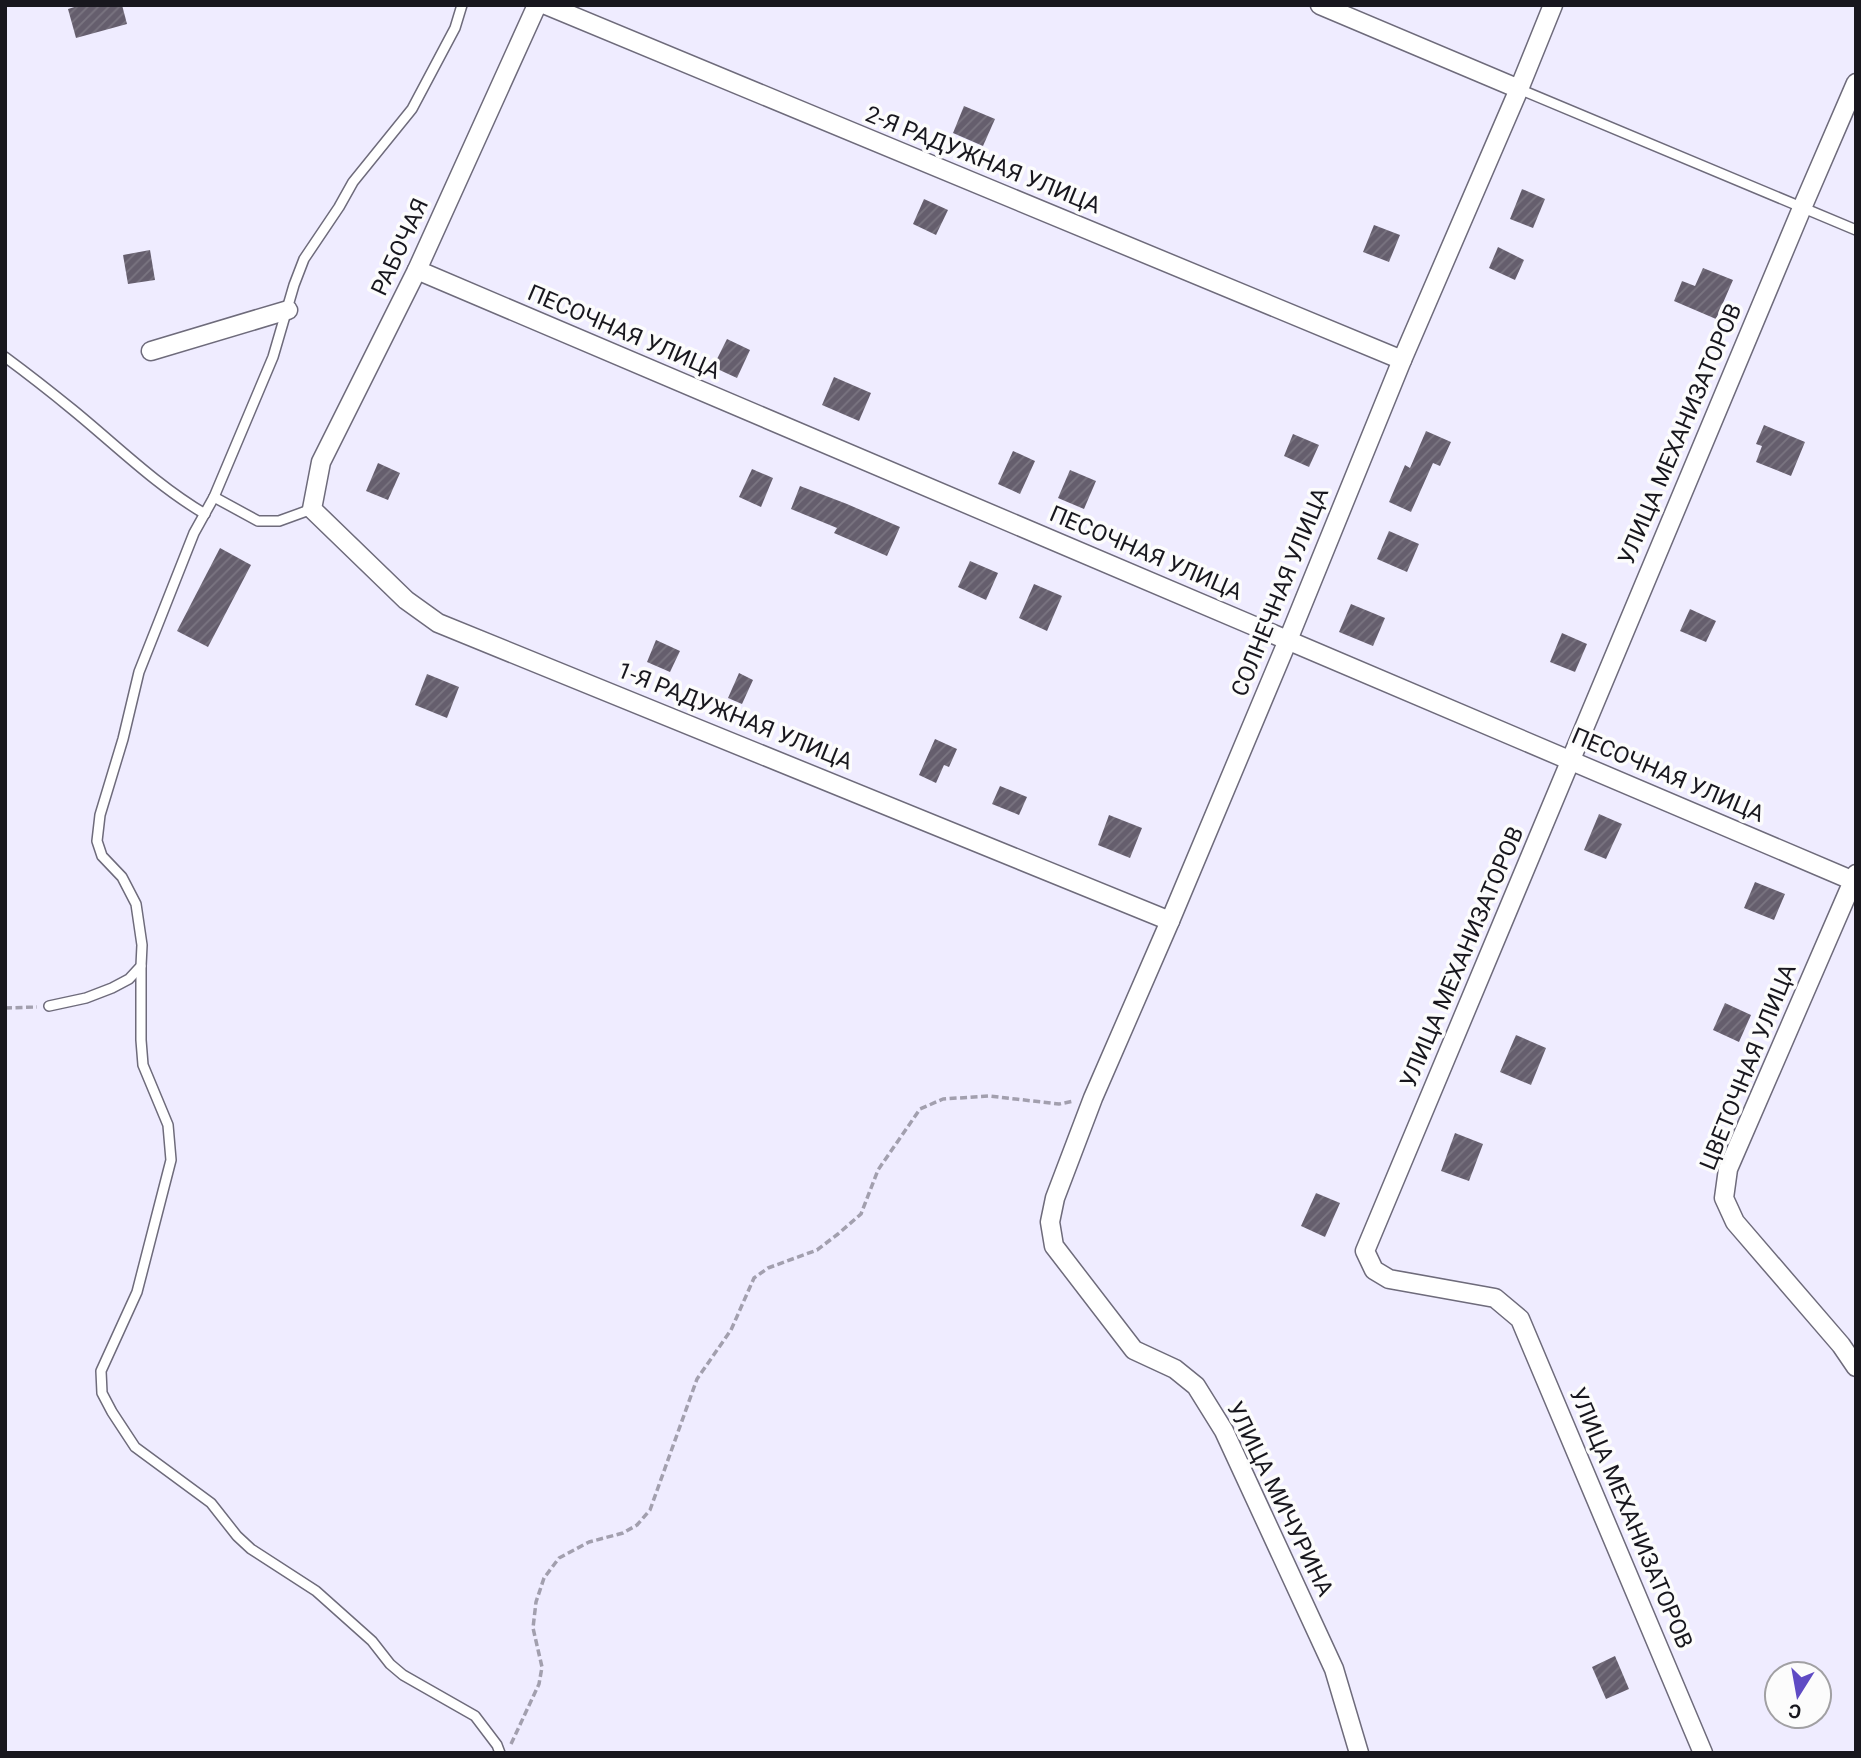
<svg xmlns="http://www.w3.org/2000/svg" width="1861" height="1758" font-family="Roboto,sans-serif">
<defs>
<pattern id="building-hatch" width="6" height="6" patternUnits="userSpaceOnUse" patternTransform="scale(1.75)"><rect width="6" height="6" fill="#655e6d"/><path d="M-1 1l2-2M0 6l6-6M5 7l2-2" fill="none" stroke="#7a7581"/></pattern>
</defs>
<rect width="100%" height="100%" fill="#efecff"/>
<g fill="url(#building-hatch)">
<path d="M81 5H122L127 24 76 38 68 9Z"/>
<path d="M964 106 995 119 983 146 953 133Z"/>
<path d="M1522 189 1545 199 1533 228 1510 219Z"/>
<path d="M924 199 948 210 936 235 913 224Z"/>
<path d="M1374 225 1400 235 1389 262 1363 252Z"/>
<path d="M1498 247 1524 260 1515 280 1489 268Z"/>
<path d="M150 250 155 280 128 284 123 255Z"/>
<path d="M1703 268 1733 280 1716 319 1674 301 1682 281 1695 286Z"/>
<path d="M727 339 750 350 737 378 713 367Z"/>
<path d="M834 377 871 393 859 421 822 405Z"/>
<path d="M1764 425 1805 442 1791 476 1756 462 1762 446 1756 444Z"/>
<path d="M1426 431 1451 442 1440 466 1433 463 1411 512 1389 502 1405 465 1410 468Z"/>
<path d="M1293 434 1319 445 1309 467 1284 456Z"/>
<path d="M1013 451 1035 461 1020 494 998 484Z"/>
<path d="M378 463 400 473 388 500 366 491Z"/>
<path d="M752 469 773 478 761 507 739 497Z"/>
<path d="M1070 470 1096 481 1084 509 1058 498Z"/>
<path d="M800 486 847 504 900 527 887 556 834 533 837 528 791 509Z"/>
<path d="M1389 531 1419 544 1407 572 1377 559Z"/>
<path d="M220 548 251 565 208 647 177 631Z"/>
<path d="M970 561 998 573 986 600 958 587Z"/>
<path d="M1034 584 1062 596 1047 631 1019 618Z"/>
<path d="M1351 604 1385 618 1373 646 1339 632Z"/>
<path d="M1690 609 1716 621 1706 642 1680 631Z"/>
<path d="M1562 633 1587 644 1575 672 1550 662Z"/>
<path d="M656 640 680 651 670 672 647 662Z"/>
<path d="M739 673 753 680 742 704 728 698Z"/>
<path d="M427 674 459 687 447 718 415 705Z"/>
<path d="M935 739 957 749 949 767 944 765 936 783 919 775Z"/>
<path d="M1000 786 1027 797 1019 815 992 804Z"/>
<path d="M1599 814 1622 824 1606 859 1584 850Z"/>
<path d="M1109 815 1142 828 1130 858 1098 845Z"/>
<path d="M1755 882 1785 894 1774 920 1744 908Z"/>
<path d="M1725 1003 1751 1015 1739 1042 1713 1030Z"/>
<path d="M1516 1035 1546 1048 1531 1085 1500 1072Z"/>
<path d="M1455 1133 1483 1144 1469 1181 1441 1171Z"/>
<path d="M1316 1193 1340 1203 1325 1237 1301 1226Z"/>
<path d="M1615 1656 1629 1689 1606 1699 1592 1667Z"/>
</g>
<g fill="none" stroke-linecap="round" stroke-linejoin="round">
<g stroke="#6e6b7b" stroke-width="12">
<g id="service">
<path d="M1519 89 1856 230"/>
<path d="M5 357C28 374 51 392 73 410 117 446 156 485 205 514"/>
<path d="M214 497 258 521H279L312 509"/>
<path d="M141 966V1040L143 1065 168 1125 171 1160 137 1292 101 1371 102 1393 112 1412 135 1447 211 1503 237 1536 251 1549 316 1591 372 1641 390 1664 403 1675 475 1716 497 1745 500 1753"/>
<path d="M49 1006 86 998 112 988 129 979 141 966 142 945 136 904 122 877 102 856 97 841 100 815 123 739 139 672 194 533 214 497 273 357 294 285 304 259 339 207 353 182 412 109 455 28 462 5"/>
</g>
</g>
<g stroke="#6e6b7b" stroke-width="21">
<g id="minor">
<path d="M537 5 417 270 321 462 312 509 406 600 438 623 1170 921"/>
<path d="M546 5 1402 360"/>
<path d="M1320 5 1519 89"/>
<path d="M417 270 1856 882"/>
<path d="M151 351 288 310"/>
<path d="M1856 874 1728 1169 1724 1198 1735 1222 1841 1345 1856 1367"/>
<path d="M1359 1753 1334 1669 1224 1431 1196 1386 1175 1369 1134 1350 1054 1246 1050 1222 1055 1198 1093 1098 1170 921 1288 640 1402 360 1519 89 1553 5"/>
<path d="M1703 1753 1520 1319 1495 1298 1389 1279 1374 1270 1365 1251 1802 208 1856 83"/>
</g>
</g>
<g stroke="#a29fae" stroke-width="3.5" stroke-dasharray="7 3.5" stroke-linecap="butt">
<path d="M5 1008 37 1007"/>
<path d="M511 1744 539 1684 542 1667 533 1628 536 1602 544 1578 559 1558 589 1542 623 1533 637 1525 650 1510 697 1379 731 1330 754 1278 768 1268 817 1250 838 1234 861 1214 878 1170 920 1109 943 1099 989 1096 1059 1104 1074 1101"/>
</g>
<use href="#service" stroke="#fff" stroke-width="9"/>
<use href="#minor" stroke="#fff" stroke-width="18"/>
</g>
<g text-anchor="middle" dominant-baseline="central" stroke-width="7" stroke-linejoin="round" paint-order="stroke">
<g font-size="23" fill="#18171e" stroke="#fcfcfc">
<text transform="translate(983 160) rotate(22)">2-Я РАДУЖНАЯ УЛИЦА</text>
<text transform="translate(400 247) rotate(-65)">РАБОЧАЯ</text>
<text transform="translate(624 332) rotate(23)">ПЕСОЧНАЯ УЛИЦА</text>
<text transform="translate(1680 434) rotate(-67)">УЛИЦА МЕХАНИЗАТОРОВ</text>
<text transform="translate(1146 553) rotate(23)">ПЕСОЧНАЯ УЛИЦА</text>
<text transform="translate(1280 592) rotate(-68)">СОЛНЕЧНАЯ УЛИЦА</text>
<text transform="translate(735 716) rotate(22)">1-Я РАДУЖНАЯ УЛИЦА</text>
<text transform="translate(1668 775) rotate(23)">ПЕСОЧНАЯ УЛИЦА</text>
<text transform="translate(1462 957) rotate(-67)">УЛИЦА МЕХАНИЗАТОРОВ</text>
<text transform="translate(1748 1067) rotate(-68)">ЦВЕТОЧНАЯ УЛИЦА</text>
<text transform="translate(1280 1499) rotate(64)">УЛИЦА МИЧУРИНА</text>
<text transform="translate(1631 1518) rotate(67)">УЛИЦА МЕХАНИЗАТОРОВ</text>
</g>
</g>
<rect width="1861" height="1758" fill="none" stroke="#18171e" stroke-width="14"/>
<g transform="translate(1798 1695) rotate(191)"><circle r="33" fill="#fcfcfc" stroke="#a1a0a3" stroke-width="2"/>
<path d="M0-5L12 26L0 18L-12 26Z" fill="#5f4bc4"/>
<text y="-10" font-size="19" font-weight="bold" text-anchor="middle" fill="#18171e">С</text>
</g>
</svg>
